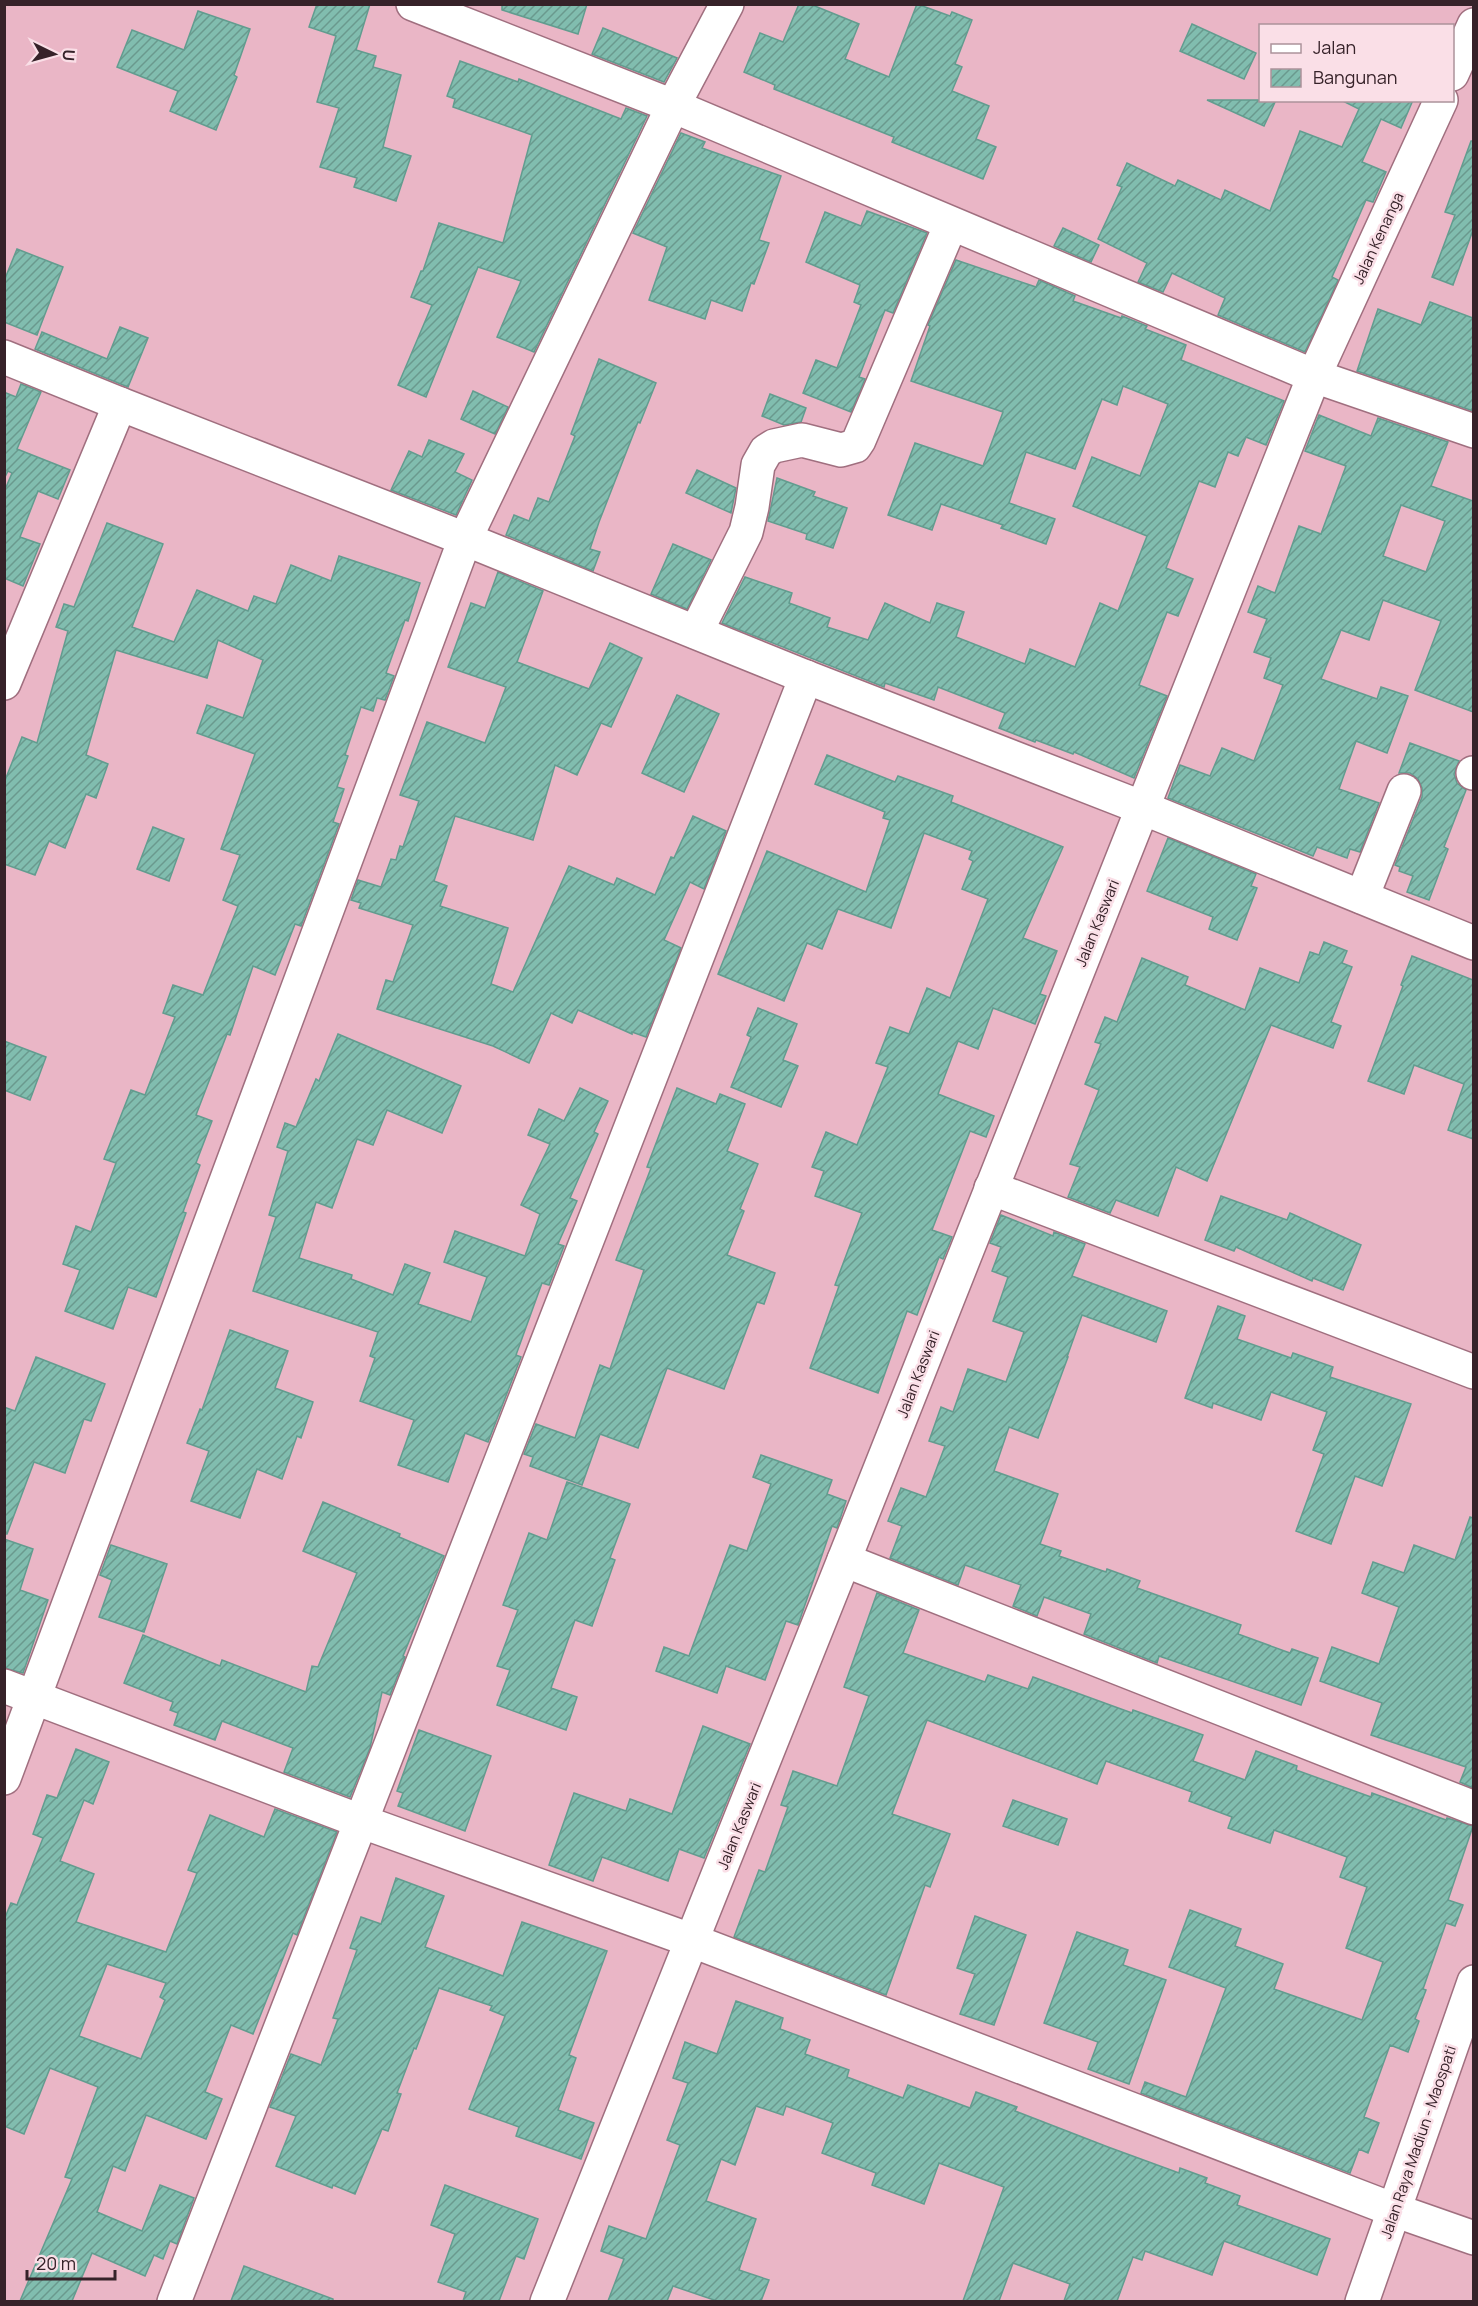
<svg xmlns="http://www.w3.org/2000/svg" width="1478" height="2306" font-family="Manrope,sans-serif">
<defs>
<pattern id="building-hatch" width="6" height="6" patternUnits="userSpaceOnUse" patternTransform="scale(1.5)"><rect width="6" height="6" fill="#81bdaf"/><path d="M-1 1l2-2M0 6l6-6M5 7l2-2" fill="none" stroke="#6a998e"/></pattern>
</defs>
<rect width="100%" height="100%" fill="#eab6c6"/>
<g fill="url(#building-hatch)" stroke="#629c8f" stroke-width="1.5" fill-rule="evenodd">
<path d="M317 4H370L356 50 376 56 373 67 401 75 383 147 411 156 396 201 354 187 357 178 320 167 339 108 317 102 336 36 309 27Z"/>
<path d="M502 4H587L578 34 502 10Z"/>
<path d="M799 4H810L859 24 845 59 889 77 917 4 950 16 952 12 972 20 955 64 962 67 952 91 989 106 976 139 996 147 983 179 892 142 894 137 774 89 775 85 744 72 760 33 783 42Z"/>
<path d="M198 11 250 29 234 75 237 77 216 130 170 111 178 91 117 67 132 30 184 50Z"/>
<path d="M1192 24 1256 53 1244 79 1180 51Z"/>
<path d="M603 28 677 58 664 82 592 54Z"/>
<path d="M460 61 518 82 519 79 621 119 626 108 647 116 534 352 497 337 521 281 478 267 426 397 398 385 432 305 411 297 421 271H423L439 223 503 243 532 135 453 107 455 99 447 96Z"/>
<path d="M1207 100H1276L1264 126Z"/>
<path d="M1341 100H1413L1401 128 1381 119 1362 162 1386 172 1373 202 1366 200 1332 277 1338 280 1305 352 1218 315 1225 298 1172 273 1163 292 1138 282 1147 263 1098 239 1122 187 1117 185 1127 163 1175 186 1178 180 1221 200 1225 190 1270 211 1300 131 1342 147 1359 109Z"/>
<path d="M681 133 705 142 702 148 781 176 759 240 769 243 754 284 751 283 742 311 711 300 705 319 649 300 667 247 633 233Z"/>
<path d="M1471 141H1473V230L1453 285 1432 277 1455 215 1445 212Z"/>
<path d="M867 211 927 233 893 313 885 310 859 377 865 379 851 412 803 393 816 360 837 368 861 305 854 302 860 285 806 262 825 212 861 226Z"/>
<path d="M1063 228 1099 245 1091 262 1054 246Z"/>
<path d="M17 249 63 267 37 335 4 322V281Z"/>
<path d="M956 260 1036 287 1039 280 1075 296 1073 301 1121 318 1122 316 1147 326 1145 329 1186 345 1181 360 1284 401 1266 445 1246 437 1238 456 1228 452 1215 487 1199 481 1166 568 1193 579 1178 616 1167 612 1139 685 1167 696 1134 778 1074 752 1073 754 1036 740 1035 742 999 728 1005 713 938 687 934 700 885 683 884 687 722 623 745 577 792 593 789 603 830 618 827 627 868 640 885 603 930 623 937 603 964 612 956 637 1025 664 1030 649 1075 667 1100 603 1118 611 1147 536 1073 506 1092 457 1140 476 1168 404 1123 386 1117 405 1102 399 1075 469 1026 452 1009 503 1055 519 1046 544 1001 528 1003 525 941 504 932 530 888 515 915 443 983 466 1003 412 911 381 930 326 928 325Z"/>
<path d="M1430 302 1473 318V411L1357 371 1378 309 1421 325Z"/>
<path d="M120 327 148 338 128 387 35 349 42 332 107 359Z"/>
<path d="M599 359 656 383 640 423 638 422 599 522 590 549 600 552 593 571 506 535 514 515 529 521 538 498 549 502 575 436 571 434Z"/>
<path d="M21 384 41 392 17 449 70 470 58 499 38 491 20 537 40 544 23 586 4 578V492L12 473 8 471 4 479V392L16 397Z"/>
<path d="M473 391 508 407 495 434 461 419Z"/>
<path d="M770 394 806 408 801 422 784 425 762 416Z"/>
<path d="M1319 415 1371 436 1378 418 1448 442 1431 486 1473 501V712L1415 690 1441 621 1383 600 1369 640 1341 630 1321 679 1377 699 1381 687 1408 696 1387 753 1356 741 1339 789 1379 803 1360 852 1350 849 1347 858 1317 847 1313 856 1168 798 1180 765 1210 776 1222 748 1254 761 1283 685 1264 678 1271 658 1254 652 1267 619 1248 612 1258 586 1275 593 1299 526 1321 534 1346 466 1305 451ZM1401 505 1445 521 1426 572 1383 556Z"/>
<path d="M429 440 464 454 455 472 472 480 456 515 391 490 409 451 422 457Z"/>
<path d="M697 470 736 488 731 513 686 493Z"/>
<path d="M777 478 815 492 813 496 847 508 833 548 806 539 807 534 768 521Z"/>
<path d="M107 523 163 544 132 627 174 642 197 590 248 611 254 596 276 604 291 565 331 581 339 556 420 583 408 621 405 620 386 673 394 676 385 700 377 698 373 711 361 707 345 755 348 756 337 787 344 789 333 822 339 824 301 926 295 924 275 975 253 966 230 1035 227 1034 196 1115 212 1121 196 1163 200 1165 183 1212 186 1213 156 1297 128 1287 113 1329 65 1311 80 1270 63 1264 76 1226 91 1232 116 1163 104 1159 131 1090 145 1095 175 1017 163 1013 173 985 203 995 238 906 223 900 240 855 221 849 255 754 197 733 207 705 243 718 263 660 218 640 207 678 116 650 86 755 108 764 96 798 86 794 65 848 49 841 35 875 4 864V783L22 737 37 743 68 631 56 627 64 604 74 607Z"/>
<path d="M673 544 711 560 687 609 651 594Z"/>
<path d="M498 572 543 591 517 662 589 689 610 643 642 658 611 727 601 723 577 775 555 765 533 840 455 816 434 881 447 886 440 906 508 928 491 984 513 992 569 866 614 885 617 878 655 895 671 857 674 858 693 816 726 831 704 889 690 882 664 940 681 948 646 1037 632 1032V1034L578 1010 572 1023 551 1013 529 1063 493 1046 377 1009 386 980 393 982 413 925 359 908 361 903 351 900 358 880 381 887 391 859 396 860 400 846 403 847 419 801 400 795 427 722 485 743 506 687 448 667 471 603 485 608Z"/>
<path d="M677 695 719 714 684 792 642 773Z"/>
<path d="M1410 743 1459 761 1454 774 1457 783 1466 790 1444 847 1448 849 1429 900 1407 892 1413 876 1399 871 1400 867 1395 865 1422 797V788L1418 779 1410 773H1399Z"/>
<path d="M827 755 895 782 898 776 953 796 951 802 1063 847 1023 938 1057 951 1040 994 1046 996 1035 1024 993 1008 978 1049 958 1041 938 1094 994 1116 986 1137 970 1131 932 1230 952 1237 943 1259 939 1257 917 1315 907 1311 878 1393 810 1368 839 1286 835 1285 862 1213 815 1196 824 1171 812 1167 826 1132 857 1145 888 1067 876 1063 890 1027 909 1034 927 988 950 998 988 899 962 889 973 861 969 859 972 851 924 833 891 928 838 909 822 949 807 943 784 1001 718 974 767 851 866 892 890 820 883 818 885 812 815 784Z"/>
<path d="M153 827 184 839 169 881 137 869Z"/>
<path d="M1168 838 1256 874 1251 886 1257 888 1237 940 1209 929 1213 917 1147 891Z"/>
<path d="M1324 942 1347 951 1342 963 1352 967 1331 1022 1341 1026 1333 1048 1271 1025 1207 1181 1176 1167 1158 1216 1116 1200 1110 1213 1068 1197 1080 1167 1070 1164 1099 1090 1085 1084 1101 1044 1095 1042 1105 1017 1117 1022 1142 958 1188 977 1185 985 1245 1010 1260 968 1299 983 1310 952 1319 955Z"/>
<path d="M1412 956 1473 980V1139L1448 1130 1464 1084 1414 1065 1404 1094 1368 1081 1403 986 1401 985Z"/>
<path d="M758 1008 797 1024 783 1060 798 1066 781 1107 731 1087 751 1037 747 1035Z"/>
<path d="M338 1034 461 1086 442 1133 387 1110 373 1145 357 1139 332 1208 316 1202 299 1258 352 1275 351 1279 393 1295 405 1264 430 1273 418 1304 471 1322 487 1277 444 1262 455 1231 525 1256 540 1214 521 1205 550 1144 528 1135 539 1109 564 1121 580 1088 608 1101 594 1132 598 1134 570 1198 577 1201 558 1244 564 1246 549 1285 542 1283 516 1355 521 1357 488 1442 465 1433 448 1482 398 1465 414 1420 360 1401 375 1358 370 1356 378 1332 253 1291 276 1217 269 1215 288 1151 277 1147 285 1123 296 1127 316 1079 319 1081Z"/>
<path d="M4 1041 46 1057 30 1100 4 1090Z"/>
<path d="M677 1088 716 1104 720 1094 745 1104 727 1151 758 1164 740 1209 744 1211 727 1255 775 1273 764 1304 757 1302 724 1389 667 1368 638 1448 600 1434 582 1485 530 1466 533 1457 524 1454 536 1424 575 1438 600 1365 610 1369 644 1270 616 1260 651 1168 647 1167Z"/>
<path d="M1221 1196 1287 1220 1290 1213 1361 1245 1343 1290 1313 1278 1312 1281 1236 1247 1234 1251 1205 1240Z"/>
<path d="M1001 1215 1053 1236 1054 1232 1085 1244 1072 1276 1167 1311 1156 1342 1082 1315 1067 1357H1068L1038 1438 1009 1427 994 1471 1058 1494 1040 1544 1061 1551 1059 1556 1106 1572 1107 1569 1140 1581 1137 1588 1241 1625 1238 1634 1290 1653 1292 1649 1318 1658 1301 1705 1159 1656 1157 1663 1084 1634 1091 1614 1044 1597 1037 1616 1013 1606 1021 1585 965 1565 958 1585 890 1558 902 1526 888 1521 901 1488 926 1497 945 1446 929 1441 941 1407 953 1412 968 1369 1006 1382 1024 1332 993 1321 1008 1277 992 1271 1001 1247 990 1243Z"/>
<path d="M1218 1306 1245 1316 1237 1339 1291 1358 1293 1353 1333 1367 1330 1377 1411 1404 1382 1486 1355 1476 1331 1544 1296 1531 1324 1454 1313 1450 1327 1412 1271 1392 1261 1420 1213 1403 1212 1408 1185 1398Z"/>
<path d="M230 1330 288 1351 275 1388 313 1402 301 1438 297 1436 282 1479 257 1469 240 1518 191 1501 209 1451 187 1443 200 1409 202 1410Z"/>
<path d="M36 1357 105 1384 91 1421 84 1419 65 1473 34 1462 7 1534H4V1407L15 1411Z"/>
<path d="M761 1455 832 1480 827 1494 846 1501 837 1528 832 1526 798 1625 786 1621 765 1680 726 1666 717 1693 656 1671 664 1647 689 1656 730 1545 747 1551 771 1484 753 1477Z"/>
<path d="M567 1482 630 1504 610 1558 615 1560 592 1626 575 1620 551 1688 577 1697 566 1730 497 1705 510 1670 497 1666 518 1610 503 1605 529 1533 547 1540Z"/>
<path d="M323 1502 400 1534 399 1537 444 1556 403 1656 405 1657 390 1695 382 1692 370 1748 350 1797 284 1772 293 1748 222 1721 215 1740 174 1725 178 1713 170 1710 173 1702 124 1683 143 1635 220 1666 222 1660 306 1692 312 1666 318 1667 357 1573 303 1551Z"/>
<path d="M1470 1517 1473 1518V1788L1460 1782 1466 1767 1371 1735 1382 1703 1320 1681 1332 1647 1379 1664 1399 1607 1362 1593 1373 1562 1404 1573 1414 1545 1455 1560Z"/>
<path d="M4 1539 33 1549 20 1590 48 1600 23 1673 4 1668Z"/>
<path d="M111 1545 167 1564 144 1632 99 1617 112 1580 100 1575Z"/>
<path d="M877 1593 919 1610 903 1653 985 1682 988 1675 1028 1689 1033 1677 1132 1713 1133 1710 1203 1735 1193 1761 1245 1780 1256 1751 1297 1766 1296 1770 1371 1797 1372 1793 1446 1820 1447 1818 1473 1826 1448 1900 1463 1905 1455 1926 1446 1923 1423 1989 1426 1990 1415 2019 1419 2021 1408 2052 1390 2045 1364 2117 1379 2123 1368 2153 1359 2149 1350 2173 1141 2093 1145 2082 1186 2097 1226 1988 1169 1967 1190 1910 1241 1929 1235 1946 1283 1964 1274 1989 1362 2020 1383 1962 1346 1948 1367 1887 1340 1877 1347 1857 1274 1830 1270 1843 1228 1828 1232 1817 1189 1801 1192 1792 1106 1761 1097 1784 927 1720 892 1814 950 1834 930 1887 925 1885 886 1995 734 1937 759 1870 765 1872 788 1807 781 1805 793 1771 837 1786 869 1696 844 1687Z"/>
<path d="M703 1726 750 1744 704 1858 679 1849 668 1881 602 1857 593 1881 549 1865 574 1793 626 1811 630 1799 672 1814Z"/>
<path d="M419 1730 491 1756 465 1831 398 1806 403 1793 397 1791Z"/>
<path d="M76 1749 109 1762 93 1804 84 1800 60 1861 94 1874 76 1922 166 1952 197 1873 188 1870 210 1815 264 1837 275 1809 337 1832 297 1935 293 1933 253 2034 231 2025 205 2092 222 2099 206 2139 146 2115 125 2171 113 2166 97 2212 142 2231 160 2185 194 2198 177 2244 170 2241 163 2259 154 2255 145 2276 92 2253 72 2301H20L72 2179 65 2177 98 2087 50 2068 24 2134 4 2126V1920L11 1903 17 1905 43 1838 33 1834 47 1795 57 1798ZM107 1964 166 1983 160 1997 165 2000 141 2059 79 2036Z"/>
<path d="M1013 1800 1067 1819 1058 1845 1003 1826Z"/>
<path d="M396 1878 444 1896 425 1947 503 1976 522 1922 607 1951 569 2055 576 2058 558 2110 594 2123 581 2159 516 2136 519 2127 469 2109 505 2016 490 2010 492 2006 439 1988 416 2049 414 2048 397 2093 401 2094 388 2131 382 2129 355 2194 333 2185 332 2188 276 2166 296 2116 270 2107 291 2054 321 2065 338 2019 333 2018 357 1950 350 1948 361 1917 381 1924Z"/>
<path d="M975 1916 1026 1935 994 2025 960 2014 975 1974 957 1968Z"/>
<path d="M1077 1932 1128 1950 1123 1965 1166 1980 1129 2084 1088 2069 1098 2042 1044 2023Z"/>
<path d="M736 2001 783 2018 780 2029 810 2040 805 2054 849 2070 847 2077 903 2098 908 2085 970 2108 976 2092 1017 2107 1015 2111 1108 2147 1179 2173 1180 2168 1207 2178 1205 2183 1240 2196 1237 2205 1330 2239 1317 2275 1224 2241 1212 2275 1145 2251 1142 2260 1133 2257 1117 2301H1064L1070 2284 1013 2263 999 2301H963L1004 2187 939 2163 924 2204 872 2185 876 2173 822 2153 833 2123 786 2106 783 2115 756 2106 735 2165 721 2159 706 2201 756 2219 739 2270 769 2280 761 2301H717L673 2286 667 2301H608L624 2259 601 2251 609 2226 646 2239 680 2145 667 2140 688 2083 673 2078 685 2042 717 2054Z"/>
<path d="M445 2185 538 2219 524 2259 516 2256 499 2301H463L466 2292 438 2282 455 2234 431 2225Z"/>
<path d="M244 2266 333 2299V2301H231Z"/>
</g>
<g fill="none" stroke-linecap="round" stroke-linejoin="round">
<g stroke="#a06f7f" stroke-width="36">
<g id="minor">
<path d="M413 4 673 106 1314 376 1474 431"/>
<path d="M1452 74 1474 25"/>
<path d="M4 357 120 404 465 539 806 677 1143 808 1474 943"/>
<path d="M696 632 746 532 752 507 758 465 766 451 774 446 802 440 841 450 855 446 859 440 951 224"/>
<path d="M4 683 120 404"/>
<path d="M1473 773H1474"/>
<path d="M1362 897 1404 791"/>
<path d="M991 1188 1474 1372"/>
<path d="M844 1560 1474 1808"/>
<path d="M4 1686 360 1821 693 1941 1394 2210 1474 2238"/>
<path d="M4 1778 465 539 673 106 727 4"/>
<path d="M174 2302 806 677"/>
<path d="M547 2302 844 1560 1314 376 1441 100"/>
</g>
</g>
<g stroke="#a06f7f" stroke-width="36">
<path id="trunk" d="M1362 2302 1474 1982"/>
</g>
<use href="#minor" stroke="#fff" stroke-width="33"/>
<use href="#trunk" stroke="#fff" stroke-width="33"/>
</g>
<g text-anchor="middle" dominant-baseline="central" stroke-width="5" stroke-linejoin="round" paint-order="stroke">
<g font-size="15" fill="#362229" stroke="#fadfe7">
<text transform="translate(1378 238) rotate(-65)">Jalan Kenanga</text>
<text transform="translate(1097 923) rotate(-68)">Jalan Kaswari</text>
<text transform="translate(918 1374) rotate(-69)">Jalan Kaswari</text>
<text transform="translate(739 1826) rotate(-68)">Jalan Kaswari</text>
<text transform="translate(1418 2142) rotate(-71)">Jalan Raya Madiun - Maospati</text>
</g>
</g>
<rect width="1478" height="2306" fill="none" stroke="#362229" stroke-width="12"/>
<rect x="1259" y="24" width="195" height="78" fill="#fadfe7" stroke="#ac939b" stroke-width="1.5"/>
<rect x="1271" y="44" width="30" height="9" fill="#ffffff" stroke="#ac939b" stroke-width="1.5"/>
<text x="1313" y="54" font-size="18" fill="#362229">Jalan</text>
<rect x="1271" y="69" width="30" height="18" fill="url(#building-hatch)" stroke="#ac939b" stroke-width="1.5"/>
<text x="1313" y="84" font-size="18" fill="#362229">Bangunan</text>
<g transform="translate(54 54) rotate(95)" stroke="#fadfe7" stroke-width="4.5" paint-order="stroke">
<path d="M0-4.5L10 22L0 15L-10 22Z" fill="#362229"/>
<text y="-9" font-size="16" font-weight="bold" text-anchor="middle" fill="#362229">U</text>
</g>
<path d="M27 2270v9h88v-9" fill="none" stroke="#362229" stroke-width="3"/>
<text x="36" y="2270" font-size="18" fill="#362229" stroke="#fadfe7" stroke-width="4.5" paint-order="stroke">20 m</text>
</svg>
